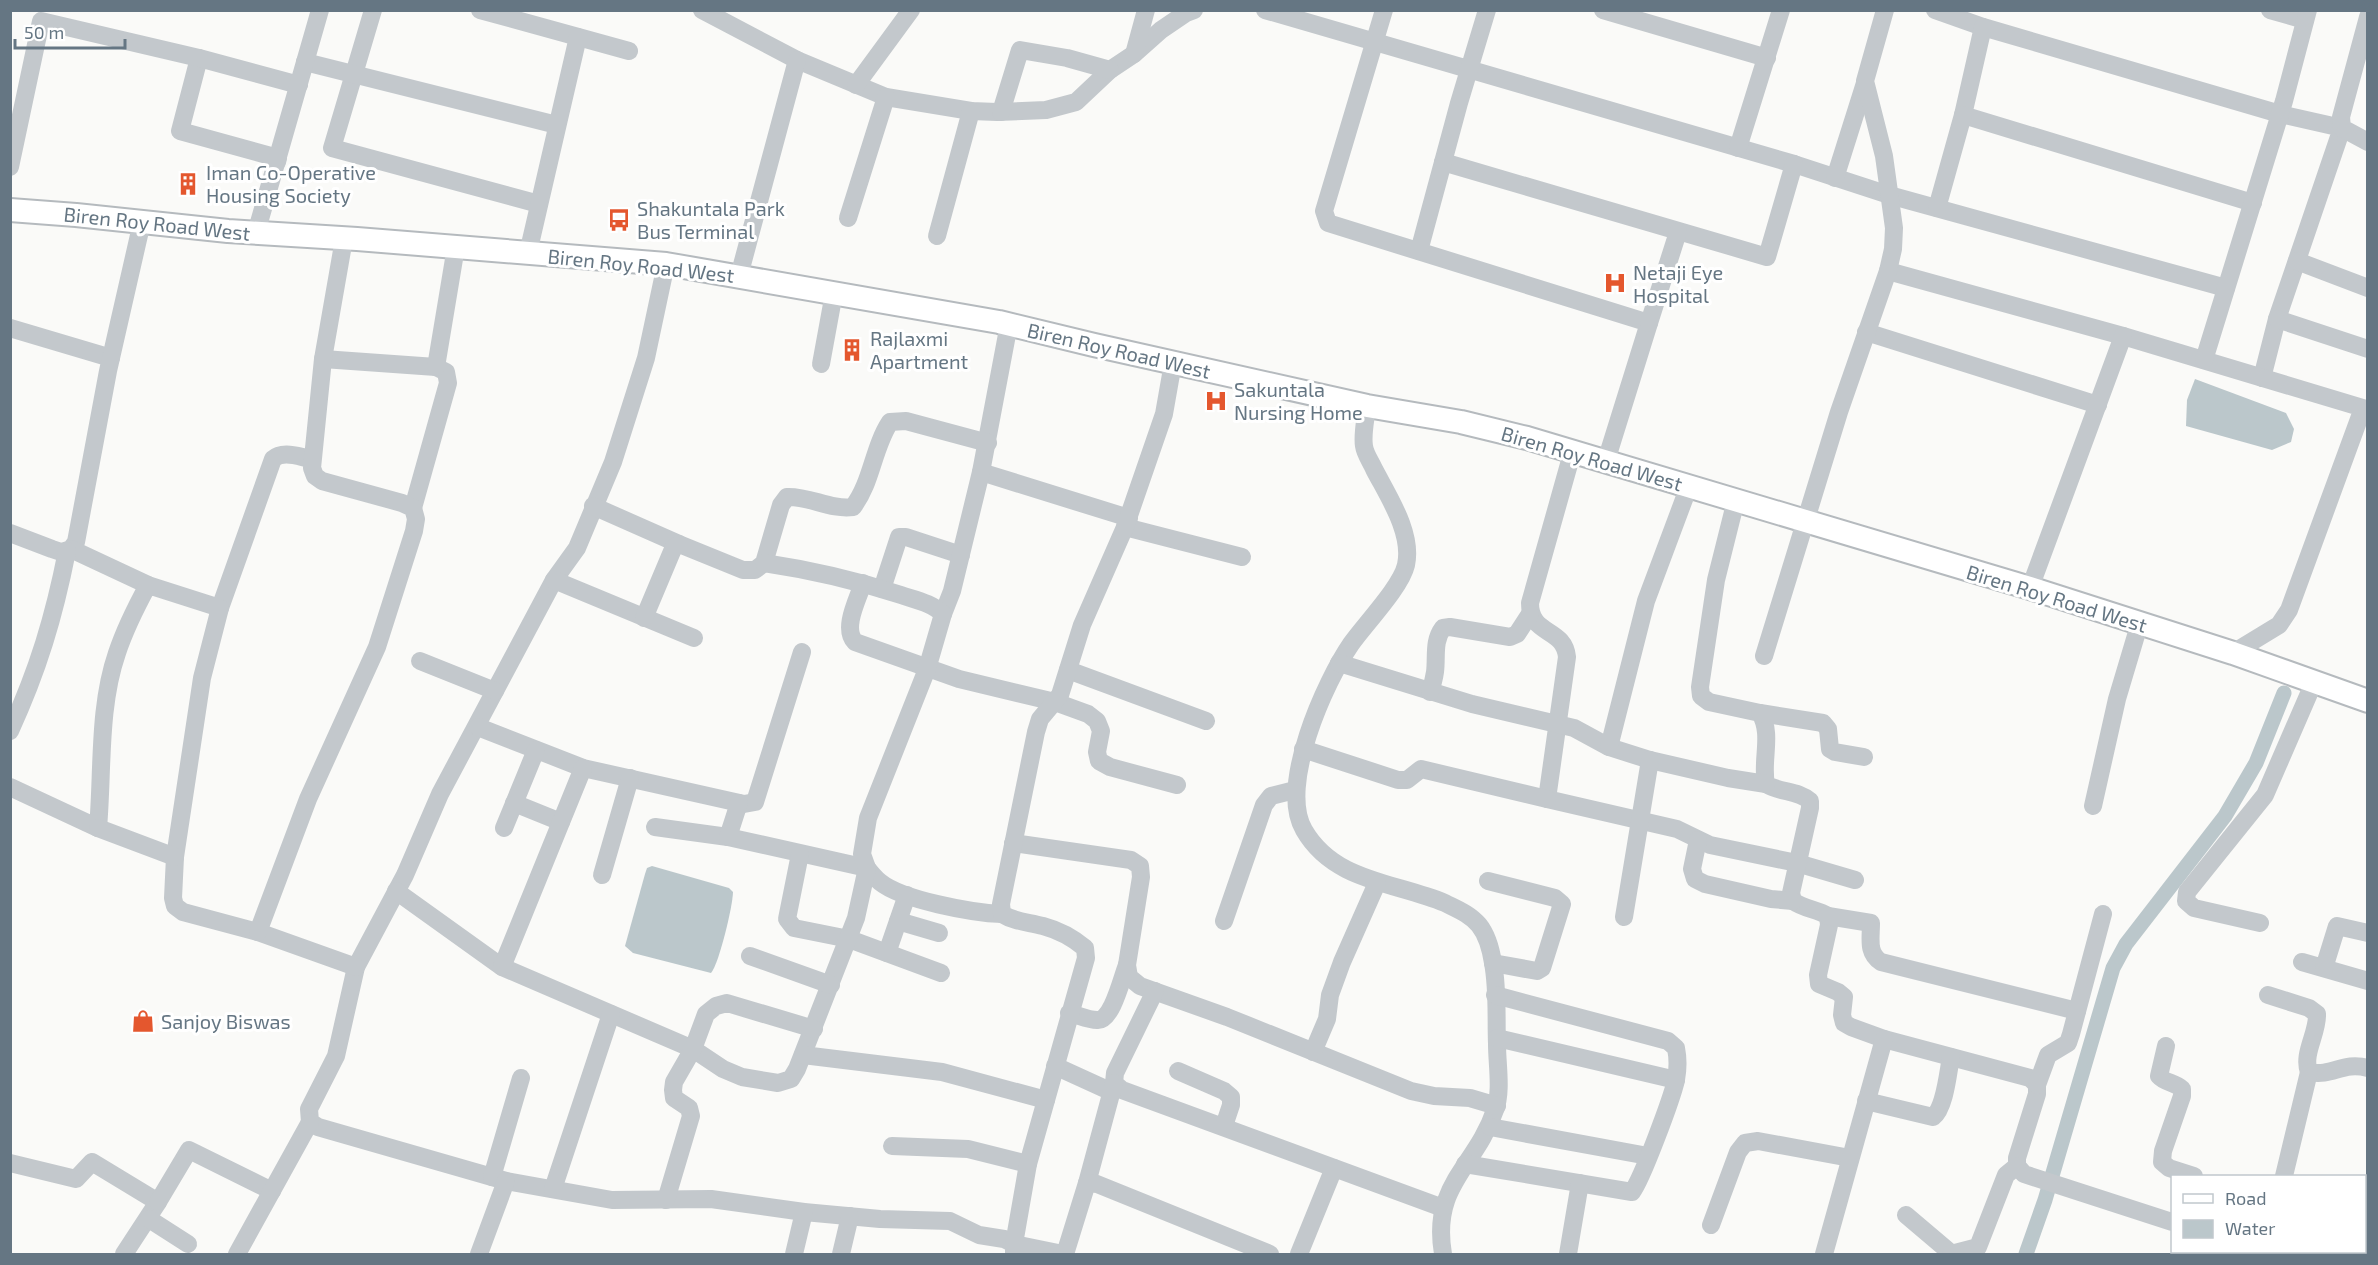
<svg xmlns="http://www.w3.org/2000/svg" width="2378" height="1265" font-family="'Exo 2',sans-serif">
<rect width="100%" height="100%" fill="#fafaf8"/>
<g fill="#bbc7cb">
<path d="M2195 379 2286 413 2294 429 2291 442 2272 450 2186 426 2187 400Z"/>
<path d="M652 866 729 888 733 892C733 905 719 964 711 973L633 953 625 946 645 874 647 868Z"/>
</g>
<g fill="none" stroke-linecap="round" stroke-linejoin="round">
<path stroke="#bbc7cb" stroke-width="15" d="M2026 1254 2045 1200 2113 968 2126 944 2225 816 2256 763 2284 693"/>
<g stroke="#b5babe" stroke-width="26">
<path id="major" d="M10 210 76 215 228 231 357 239 666 264 999 322 1094 345 1367 406 1461 422 1527 438 2030 588 2233 653 2368 701"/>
</g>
<g stroke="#c3c8cc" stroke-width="18">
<path d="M373 10 332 148 539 204"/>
<path d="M480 10 629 51"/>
<path d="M702 10 797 60 886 97 971 111 997 112 1046 110 1076 102 1110 70 1134 54 1161 30 1186 13 1194 10"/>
<path d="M1265 10 1794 164 1889 195 2226 288"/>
<path d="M1384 10 1324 211 1328 223 1649 323 1606 461"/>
<path d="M1603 10 1767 58"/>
<path d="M1935 10 1983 27 2280 114 2342 128 2277 319 2262 378"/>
<path d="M2270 10 2305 20"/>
<path d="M2368 17 2341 117 2342 128 2368 142"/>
<path d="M1983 27 1963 115 2253 203"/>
<path d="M1134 54 1146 10"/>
<path d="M199 58 180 131 278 158 277 162"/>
<path d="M305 62 557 125"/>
<path d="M856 85 911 10"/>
<path d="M1001 112 1020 50 1067 58 1110 70"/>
<path d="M1738 148 1781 10"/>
<path d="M1443 162 1767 257 1794 164"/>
<path d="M10 167 41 21 199 58 299 85"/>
<path d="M1835 178 1865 83"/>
<path d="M1937 208 1963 115"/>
<path d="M848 218 886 97"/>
<path d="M256 233 320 10"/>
<path d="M937 236 971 111"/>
<path d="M1419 251 1459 103 1487 10"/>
<path d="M528 253 578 37"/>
<path d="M2297 261 2368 288"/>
<path d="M666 264 646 358 613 462 577 548 554 580 440 794 405 875 356 967 336 1056 309 1109 310 1122 318 1127 506 1181 612 1200 711 1199 804 1212 880 1219 950 1221 979 1235 1004 1239 1014 1244V1254"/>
<path d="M1888 271 2123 336 2363 408 2289 610 2279 625 2233 653"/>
<path d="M739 276 797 60"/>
<path d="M2277 319 2368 349"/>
<path d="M1649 323 1678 232"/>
<path d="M10 328 111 358"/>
<path d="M1866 332 2098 405"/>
<path d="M323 359 436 367 446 372 448 383 413 508"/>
<path d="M2204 360 2284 101 2308 10"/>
<path d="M821 364 834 293"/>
<path d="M436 367 456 247"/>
<path d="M1367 406C1366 418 1362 434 1364 446 1365 454 1371 462 1374 469 1388 496 1413 533 1406 565 1401 587 1365 624 1351 644 1325 682 1278 786 1304 830 1334 882 1395 882 1445 903 1457 909 1470 914 1479 925 1487 935 1491 950 1493 963 1498 989 1496 1018 1497 1044 1497 1065 1502 1091 1495 1110 1476 1167 1431 1184 1443 1254"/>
<path d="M1573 450 1530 603C1530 636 1564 627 1567 657L1547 799 1677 829 1710 845 1797 863 1855 880"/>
<path d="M981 472 1129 518"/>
<path d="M1736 500 1716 580 1700 687 1701 696 1709 702 1760 713C1773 734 1761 761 1766 784 1780 793 1798 790 1810 801V808L1791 893 1793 901C1804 909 1817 909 1828 916L1829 925 1818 975 1819 984 1838 992 1844 997 1842 1015 1844 1023 1851 1027 1884 1039 2030 1078 2037 1085V1094L2017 1158V1166L2024 1174 2172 1222"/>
<path d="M593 506 679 544"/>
<path d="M1125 527 1242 557"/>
<path d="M10 533 52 549 61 552 71 549 76 542 108 371 142 222"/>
<path d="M71 549 148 585"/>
<path d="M554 580 694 638"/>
<path d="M863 583C858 599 842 628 855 642L959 679 1055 702 1088 714 1097 721 1101 731 1097 752 1099 761 1110 767 1177 785"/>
<path d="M2030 588 2123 336"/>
<path d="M882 589 899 537H906L961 555"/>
<path d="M220 608 273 459C283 450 299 457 312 459"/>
<path d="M943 614 952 591 981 472 1009 324"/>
<path d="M644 618 673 549 679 544 743 570H755L764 563 781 505 787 497C810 496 830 510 853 507 872 482 873 448 890 422L906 421 988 443"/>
<path d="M1764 656 1839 412 1888 271 1893 249 1894 228 1884 156 1865 81 1885 10"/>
<path d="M420 661 495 691"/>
<path d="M1339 663 1472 704 1574 728 1609 747 1650 760 1728 778 1766 784"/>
<path d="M1068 670 1206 721"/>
<path d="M1430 692C1432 686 1434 679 1435 672 1437 657 1433 641 1443 628L1450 627 1510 637 1517 634 1530 614"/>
<path d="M1760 713 1823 723 1828 729 1830 749 1835 752 1864 757"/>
<path d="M478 727 583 768 744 804 755 802 802 652"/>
<path d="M10 731C38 670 54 617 67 551"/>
<path d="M1609 747 1646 601 1689 486"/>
<path d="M1303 749 1398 780H1407L1421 769 1547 799"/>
<path d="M10 787 98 828C103 771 98 708 117 653 125 629 136 607 148 585L220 608 202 678 175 857 173 898 175 906 183 912 258 932 356 967"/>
<path d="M514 803 561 822"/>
<path d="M2093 806 2117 699 2140 622"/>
<path d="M655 827 728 837 867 868C871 873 875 878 880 882 902 900 973 913 1002 914"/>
<path d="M98 828 175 857"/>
<path d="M504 828 536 750"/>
<path d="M728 837 739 803"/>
<path d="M1698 840 1692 869 1695 879 1705 884 1771 899 1793 901"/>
<path d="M1013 843 1131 860 1140 866 1141 877 1127 965 1129 977 1140 986 1227 1017 1411 1091 1434 1096 1470 1098 1497 1106"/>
<path d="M800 854 787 919 794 928 849 939 941 973"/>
<path d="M602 875 630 778"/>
<path d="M1488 881 1555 898 1562 904 1542 968 1537 971 1493 963"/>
<path d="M396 891 502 967 693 1049 723 1069 742 1077 778 1083 791 1079 797 1069 856 918 867 868 862 854 868 818 927 669 943 614C932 603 916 600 901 595 855 580 811 570 764 563"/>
<path d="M1828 916 1871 923C1871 939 1867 953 1881 962L2077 1011"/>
<path d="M1624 917 1650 760"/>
<path d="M898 921 939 933"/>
<path d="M1224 921 1264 805 1271 796 1295 790"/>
<path d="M2260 923 2194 908 2186 901 2187 892 2265 795 2314 682"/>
<path d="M258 932 308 799 377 647 414 531 416 519 413 508 402 503 322 481 315 476 312 468 323 359 344 239"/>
<path d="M887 953 907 895"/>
<path d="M750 956 831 985"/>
<path d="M2302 962 2368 981"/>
<path d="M502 967 583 768"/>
<path d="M2324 968 2337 926 2368 933"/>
<path d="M1155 991 1115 1073 1114 1083 1122 1090 1443 1208"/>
<path d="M2268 995 2309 1008 2317 1014C2318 1033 2302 1054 2309 1072 2333 1077 2342 1061 2368 1068"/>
<path d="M1069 1013C1078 1015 1088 1020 1097 1020 1112 1022 1122 977 1127 965"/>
<path d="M1497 1038 1676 1080"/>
<path d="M2166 1046 2159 1076C2165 1083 2175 1082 2182 1089V1096L2163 1151 2162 1162 2169 1168 2194 1176"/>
<path d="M1313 1052 1327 1019 1330 995 1342 962 1377 883"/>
<path d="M803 1055 942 1072 1046 1100"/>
<path d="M1055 1066 1112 1092"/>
<path d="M1178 1071 1224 1091 1231 1097V1105L1224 1126"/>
<path d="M2037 1085 2048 1055 2068 1043 2071 1034 2103 914"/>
<path d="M1866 1101 1933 1117C1945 1108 1948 1072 1951 1057"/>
<path d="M1490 1127 1648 1156"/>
<path d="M892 1146 968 1149 1028 1164"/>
<path d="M10 1163 76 1179 92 1162 158 1202 124 1254"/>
<path d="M1465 1164 1632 1192C1642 1179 1672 1098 1676 1080 1678 1069 1678 1058 1676 1048L1668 1041 1495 995"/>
<path d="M2284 1176 2309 1072"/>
<path d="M492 1177 521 1078"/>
<path d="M1087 1183 1114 1083"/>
<path d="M553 1189 611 1014"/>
<path d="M666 1200 691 1116 689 1108 674 1098 673 1090 674 1082 693 1049 706 1014 716 1006 727 1003 814 1029"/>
<path d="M158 1202 189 1150 272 1191"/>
<path d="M1906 1215 1952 1254"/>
<path d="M149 1219 188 1244"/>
<path d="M1711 1225 1738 1152 1745 1143 1758 1141 1850 1158"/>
<path d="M2364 1247H2368"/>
<path d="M237 1254 310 1122"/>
<path d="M479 1254 506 1181"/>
<path d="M794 1254 804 1212"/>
<path d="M841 1254 850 1216"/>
<path d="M1063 1254 1014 1244 1028 1164 1086 958 1085 948C1073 938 1058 930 1043 926 1028 922 1015 922 1002 914L1001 904 1036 732 1040 719 1060 695 1082 625 1125 527 1164 414 1173 363"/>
<path d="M1065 1254 1087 1183 1097 1184 1270 1254"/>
<path d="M1299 1254 1334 1168"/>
<path d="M1568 1254 1580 1183"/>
<path d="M1824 1254 1884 1039"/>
<path d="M1951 1254 1978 1247 2006 1175 2017 1166"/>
<path d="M2266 1254V1252"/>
<path d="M2349 1254V1252"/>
</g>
<use href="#major" stroke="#fff" stroke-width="22"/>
</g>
<defs>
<g id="building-bare" transform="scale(1.8)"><path d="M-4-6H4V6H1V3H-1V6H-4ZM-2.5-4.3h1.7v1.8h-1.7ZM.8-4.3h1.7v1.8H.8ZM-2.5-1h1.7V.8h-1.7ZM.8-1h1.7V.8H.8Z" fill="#e4572e" stroke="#fff" stroke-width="2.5" paint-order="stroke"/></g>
<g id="bus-bare" transform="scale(1.8)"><path d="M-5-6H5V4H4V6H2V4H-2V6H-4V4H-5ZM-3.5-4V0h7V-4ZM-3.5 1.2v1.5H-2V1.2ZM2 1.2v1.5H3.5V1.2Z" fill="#e4572e" stroke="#fff" stroke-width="2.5" paint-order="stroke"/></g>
<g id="hospital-bare" transform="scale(1.8)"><path d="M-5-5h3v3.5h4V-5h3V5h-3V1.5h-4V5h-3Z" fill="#e4572e" stroke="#fff" stroke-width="2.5" paint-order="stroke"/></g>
<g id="shop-bare" transform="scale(1.8)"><path d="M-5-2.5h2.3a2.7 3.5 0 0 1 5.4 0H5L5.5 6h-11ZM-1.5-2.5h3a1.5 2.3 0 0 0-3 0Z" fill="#e4572e" stroke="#fff" stroke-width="2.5" paint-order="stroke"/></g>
</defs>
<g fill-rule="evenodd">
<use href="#building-bare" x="188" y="184"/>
<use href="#bus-bare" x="619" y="220"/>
<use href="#hospital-bare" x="1615" y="283"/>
<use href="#building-bare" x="852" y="350"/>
<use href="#hospital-bare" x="1216" y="401"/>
<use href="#shop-bare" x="143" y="1021"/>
</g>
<g text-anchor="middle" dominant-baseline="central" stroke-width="6" stroke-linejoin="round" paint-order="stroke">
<g font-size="20" fill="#657683" stroke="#fff" text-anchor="start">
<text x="206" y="172">Iman Co-Operative<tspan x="206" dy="23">Housing Society</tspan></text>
<text x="637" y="208">Shakuntala Park<tspan x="637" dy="23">Bus Terminal</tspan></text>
<text x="1633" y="272">Netaji Eye<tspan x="1633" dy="23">Hospital</tspan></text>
<text x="870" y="338">Rajlaxmi<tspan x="870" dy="23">Apartment</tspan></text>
<text x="1234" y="389">Sakuntala<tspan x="1234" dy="23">Nursing Home</tspan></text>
<text x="161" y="1021">Sanjoy Biswas</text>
</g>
<g font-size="20" fill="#657683" stroke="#fff">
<text transform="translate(157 223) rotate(6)">Biren Roy Road West</text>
<text transform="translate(641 265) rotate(6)">Biren Roy Road West</text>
<text transform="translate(1119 350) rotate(13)">Biren Roy Road West</text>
<text transform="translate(1592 458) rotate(16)">Biren Roy Road West</text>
<text transform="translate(2057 598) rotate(17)">Biren Roy Road West</text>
</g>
</g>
<rect width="2378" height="1265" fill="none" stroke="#657683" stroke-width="24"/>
<rect x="2171" y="1175" width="195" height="78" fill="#ffffff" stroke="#c1c8cd" stroke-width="1.5"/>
<rect x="2183" y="1194" width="30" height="9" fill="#ffffff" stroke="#c1c8cd" stroke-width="1.5"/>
<text x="2225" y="1205" font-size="18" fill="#657683">Road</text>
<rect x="2183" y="1220" width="30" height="18" fill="#bbc7cb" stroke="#c1c8cd" stroke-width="1.5"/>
<text x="2225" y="1235" font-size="18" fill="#657683">Water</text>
<path d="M15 39v9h110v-9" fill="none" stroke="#657683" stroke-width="3"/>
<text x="24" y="39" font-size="18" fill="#657683" stroke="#ffffff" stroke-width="4.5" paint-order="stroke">50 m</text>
</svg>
